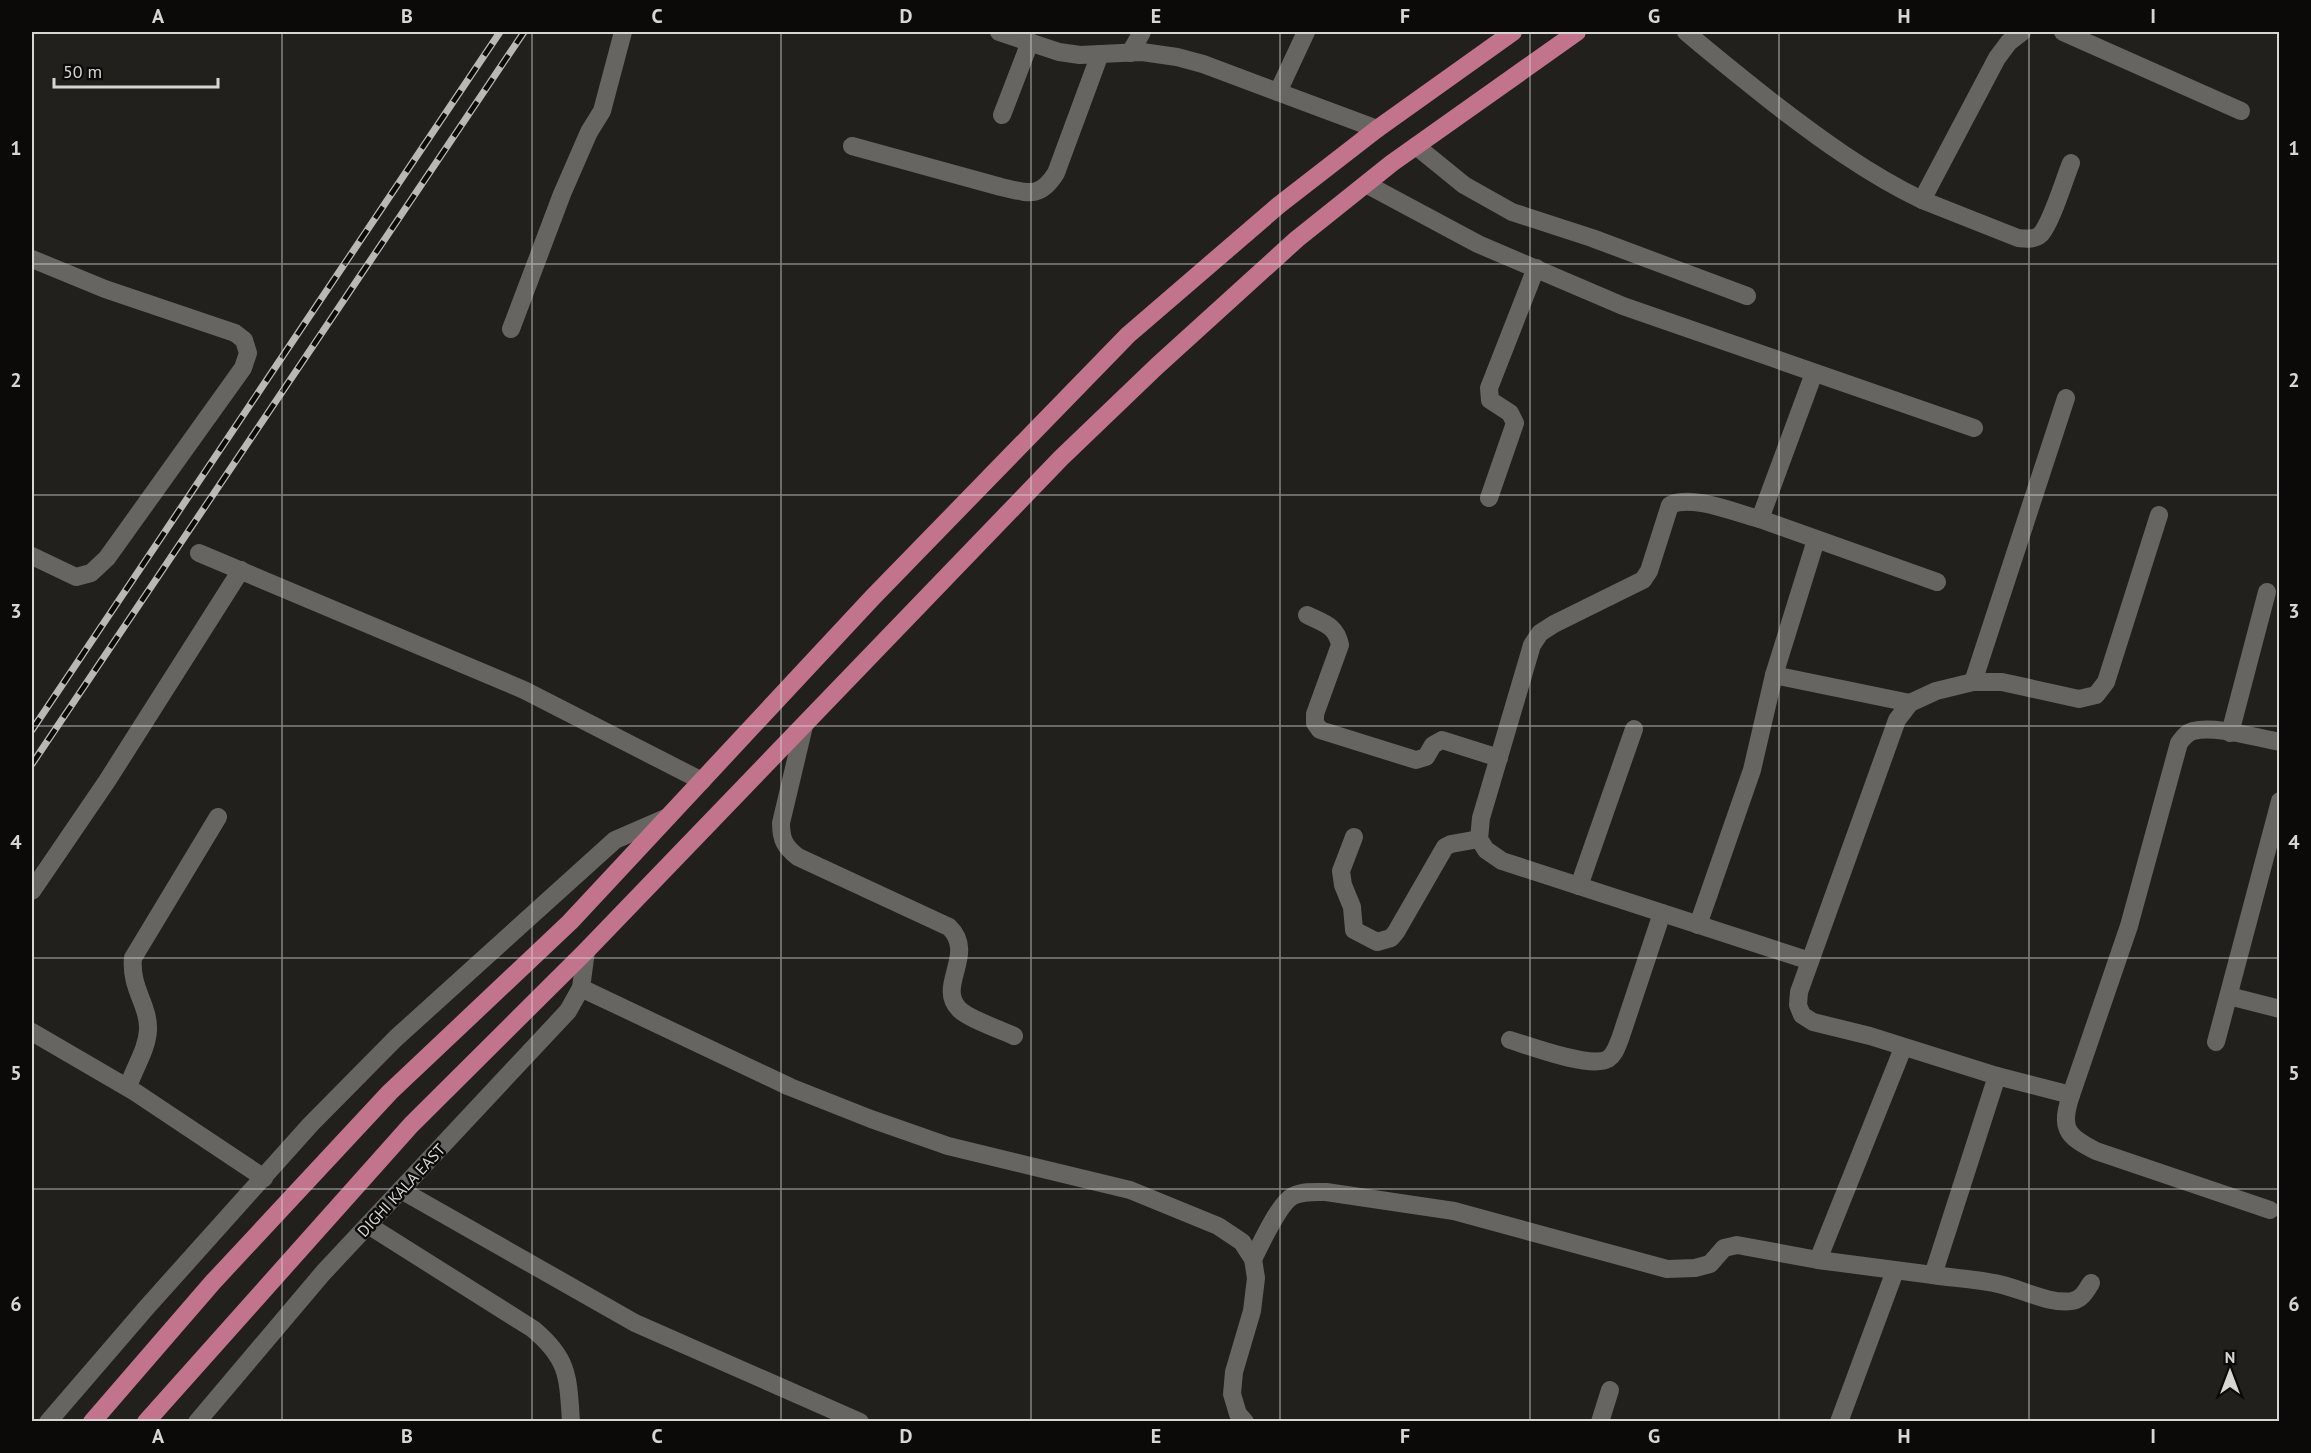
<svg xmlns="http://www.w3.org/2000/svg" width="2311" height="1453" font-family="'PT Sans',sans-serif">
<rect width="100%" height="100%" fill="#22201d"/>
<g fill="none" stroke-linecap="round" stroke-linejoin="round">
<g stroke="#676561" stroke-width="18">
<path d="M999 32 1059 52 1080 55 1142 52 1177 57 1203 64 1377 129"/>
<path d="M1686 32C1714 56 1743 79 1772 102 1820 139 1868 174 1922 200L1997 58 2009 42 2022 32"/>
<path d="M2063 32 2241 111"/>
<path d="M1130 53 1142 32"/>
<path d="M1278 92 1306 32"/>
<path d="M1002 115 1030 42"/>
<path d="M852 146 1001 187C1028 193 1040 199 1056 173L1100 54"/>
<path d="M1416 146 1464 185 1512 212 1592 238 1747 296"/>
<path d="M1366 184 1478 244 1623 306 1974 428"/>
<path d="M1922 200 2018 238C2026 239 2035 240 2041 234 2052 221 2064 180 2071 163"/>
<path d="M32 259 105 289 235 333 244 340 248 353 243 368 107 558 91 573 76 577 32 556"/>
<path d="M511 329 562 194 589 132 602 111 623 32"/>
<path d="M1814 373 1760 519 1937 582"/>
<path d="M1489 498 1515 423 1510 413 1490 400 1489 388 1536 268"/>
<path d="M1760 519C1735 513 1693 494 1670 505L1649 571 1643 580 1554 624 1540 633 1532 645 1481 818 1479 839 1486 850 1502 861 1810 961"/>
<path d="M199 553 524 690 702 781"/>
<path d="M1307 615C1323 623 1336 625 1340 645L1315 714V723L1320 730 1416 760 1426 757 1433 745 1442 740 1499 758"/>
<path d="M1774 675 1910 703"/>
<path d="M1973 682 2066 398"/>
<path d="M804 726 781 823C781 840 785 847 798 857L949 927C977 954 936 986 959 1009 967 1018 1001 1030 1014 1036"/>
<path d="M2230 733 2267 592"/>
<path d="M1354 837 1341 871 1343 885 1352 907 1354 930 1377 942 1391 938 1396 932 1445 847 1451 844 1479 839"/>
<path d="M1579 886 1634 729"/>
<path d="M32 891 107 781 241 570"/>
<path d="M1698 925 1752 770 1774 675 1816 540"/>
<path d="M581 988 790 1087 871 1119 948 1146 1130 1190 1218 1226 1242 1242 1253 1259 1256 1278 1252 1311 1234 1372 1232 1394 1238 1414 1245 1422"/>
<path d="M2229 996 2280 1009"/>
<path d="M32 1032 135 1092 264 1178"/>
<path d="M1510 1040C1530 1046 1590 1069 1608 1059 1615 1054 1617 1046 1620 1039L1662 913"/>
<path d="M2216 1042 2280 801"/>
<path d="M1997 1076 2071 1095 2129 926 2179 743C2183 738 2186 733 2193 731 2215 725 2257 738 2280 742"/>
<path d="M128 1087C134 1068 147 1050 148 1030 149 1005 130 988 133 958L218 817"/>
<path d="M2071 1095C2060 1128 2066 1136 2096 1151L2270 1210"/>
<path d="M401 1190 635 1323 860 1422"/>
<path d="M368 1225 533 1329C569 1359 568 1377 571 1422"/>
<path d="M1253 1259C1261 1244 1279 1203 1293 1196 1303 1191 1315 1192 1326 1192L1454 1211 1667 1269 1695 1268 1710 1264 1724 1248 1737 1245 1818 1260 1933 1275 1997 1076 1870 1036 1813 1022 1802 1015 1798 1005 1799 992 1897 720 1910 703 1936 691 1973 682H2002L2079 699 2096 695 2106 682 2159 515"/>
<path d="M1818 1260 1903 1048"/>
<path d="M1933 1275C1953 1278 1974 1279 1994 1283 2018 1287 2049 1305 2072 1301 2082 1299 2086 1291 2091 1283"/>
<path d="M48 1422 147 1307 311 1124 396 1038 615 840 668 817"/>
<path d="M197 1422 323 1273 568 1011 581 988 586 951"/>
<path d="M1600 1422 1610 1390"/>
<path d="M1839 1422 1895 1271"/>
</g>
<g stroke="#c3748d" stroke-width="18">
<path d="M92 1422 213 1282 390 1092 570 922 873 597 1128 335 1279 205 1377 129 1513 32"/>
<path d="M146 1422 411 1125 586 951 1061 458 1157 366 1297 239 1392 163 1577 32"/>
</g>
<g stroke="#b9b8b5" stroke-width="7">
<g id="rail">
<path d="M32 730 500 32"/>
<path d="M32 764 524 32"/>
</g>
</g>
<use href="#rail" stroke="#0b0a09" stroke-width="4.5" stroke-dasharray="14" stroke-linecap="butt"/>
</g>
<path fill="none" stroke="#d7d6d3" stroke-width="1.5" stroke-opacity="0.55" d="M282 32V1422M532 32V1422M781 32V1422M1031 32V1422M1280 32V1422M1530 32V1422M1779 32V1422M2029 32V1422M32 264H2280M32 495H2280M32 726H2280M32 958H2280M32 1189H2280"/>
<g text-anchor="middle" dominant-baseline="central" stroke-width="5" stroke-linejoin="round" paint-order="stroke">
<g font-size="16" fill="#d7d6d3" stroke="#0b0a09">
<text transform="translate(401 1190) rotate(-47)">DIGHI KALA EAST</text>
</g>
</g>
<rect width="2311" height="1453" fill="none" stroke="#0b0a09" stroke-width="66"/>
<g transform="translate(2230 1372)" stroke="#0b0a09" stroke-width="4.5" paint-order="stroke">
<path d="M0-4.5L10 22L0 15L-10 22Z" fill="#d7d6d3"/>
<text y="-9" font-size="16" font-weight="bold" text-anchor="middle" fill="#d7d6d3">N</text>
</g>
<path d="M54 78v9h164v-9" fill="none" stroke="#d7d6d3" stroke-width="3"/>
<text x="63" y="78" font-size="18" fill="#d7d6d3" stroke="#0b0a09" stroke-width="4.5" paint-order="stroke">50 m</text>
<rect x="33" y="33" width="2245" height="1387" fill="none" stroke="#d7d6d3" stroke-width="2"/>
<g font-size="20" text-anchor="middle" font-weight="bold" fill="#d7d6d3">
<text x="158" y="23">A</text>
<text x="407" y="23">B</text>
<text x="657" y="23">C</text>
<text x="906" y="23">D</text>
<text x="1156" y="23">E</text>
<text x="1405" y="23">F</text>
<text x="1654" y="23">G</text>
<text x="1904" y="23">H</text>
<text x="2153" y="23">I</text>
<text x="16" y="155">1</text>
<text x="2294" y="155">1</text>
<text x="16" y="387">2</text>
<text x="2294" y="387">2</text>
<text x="16" y="618">3</text>
<text x="2294" y="618">3</text>
<text x="16" y="849">4</text>
<text x="2294" y="849">4</text>
<text x="16" y="1080">5</text>
<text x="2294" y="1080">5</text>
<text x="16" y="1311">6</text>
<text x="2294" y="1311">6</text>
<text x="158" y="1443">A</text>
<text x="407" y="1443">B</text>
<text x="657" y="1443">C</text>
<text x="906" y="1443">D</text>
<text x="1156" y="1443">E</text>
<text x="1405" y="1443">F</text>
<text x="1654" y="1443">G</text>
<text x="1904" y="1443">H</text>
<text x="2153" y="1443">I</text>
</g>
</svg>
